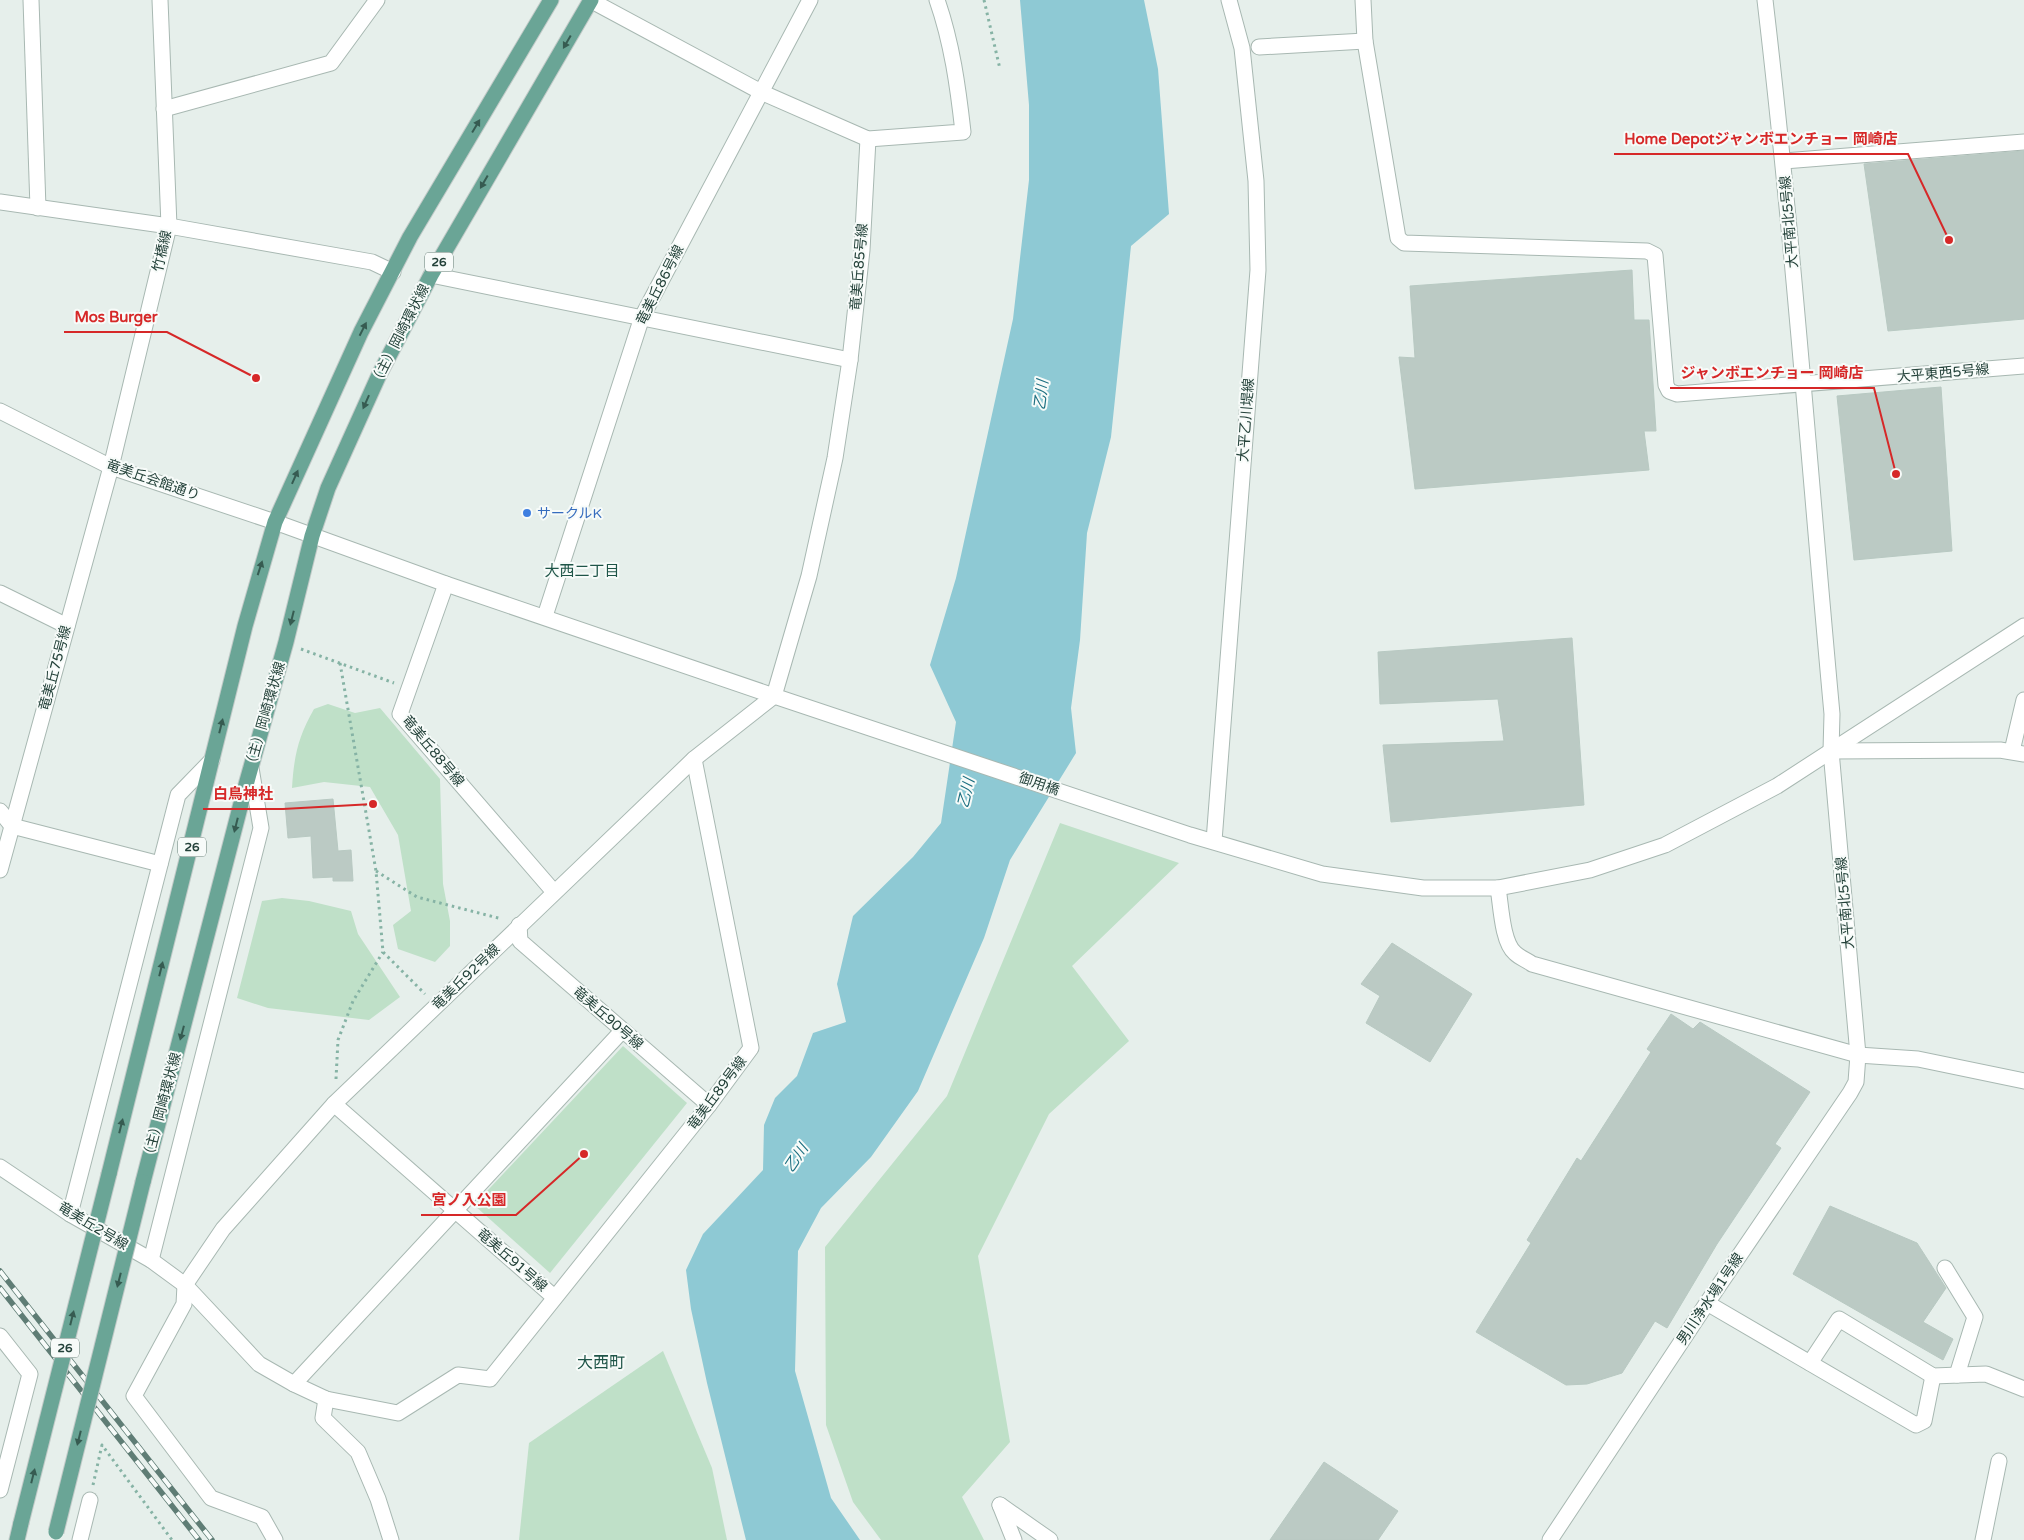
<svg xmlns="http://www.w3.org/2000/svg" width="2024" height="1540" font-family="'Varela Round','Noto Sans JP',sans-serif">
<rect width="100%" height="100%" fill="#e6efeb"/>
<g fill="#bfe0c8">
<path d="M328 704 355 713 380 708 440 779 443 884 450 921V946L435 962 398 949 393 925 411 911 398 835 370 787 324 782 292 788C294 756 298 737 314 709Z"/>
<path d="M1060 823 1179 863 1072 966 1129 1041 1049 1114 978 1256 1010 1442 962 1497 984 1540H881L853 1502 826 1425 825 1247 947 1096Z"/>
<path d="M282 898 309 901 351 911 358 934 400 997 369 1020 268 1008 237 998 262 901Z"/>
<path d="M623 1046 687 1103 550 1273 474 1205Z"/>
<path d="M663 1351 712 1468 727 1540H519L529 1443Z"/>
</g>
<path fill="#8ec9d4" d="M1020 0H1144L1158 69 1169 214 1131 246 1111 437 1087 533 1080 640 1071 708 1076 753 1010 860 984 938 918 1091 871 1157 821 1208 798 1251 795 1371 831 1498 860 1540H746L707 1383 691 1309 686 1270 703 1234 763 1170 764 1125 775 1098 797 1076 813 1033 846 1022 837 984 853 916 913 857 941 823 956 722 930 665 956 578 1013 319 1029 180V105Z"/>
<g fill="#bbcac4" stroke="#b8c9c2">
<path d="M2024 151V319L1888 331 1864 164Z"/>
<path d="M1632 270 1634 320H1649L1656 431H1644L1649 470 1415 489 1399 357 1415 358 1410 286Z"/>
<path d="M1941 387 1952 551 1854 560 1837 396Z"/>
<path d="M1572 638 1584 805 1391 822 1383 745 1504 741 1498 699 1380 704 1378 652Z"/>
<path d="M333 799 338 851 351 850 353 881H333V877L313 878 311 836 288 838 285 803Z"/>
<path d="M1392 943 1472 994 1430 1062 1366 1023 1380 996 1361 984Z"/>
<path d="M1671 1014 1693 1029 1700 1022 1810 1092 1775 1144 1781 1148 1717 1244 1667 1328 1655 1321 1622 1373 1587 1384 1566 1385 1476 1332 1531 1243 1527 1240 1577 1158 1581 1161 1651 1052 1647 1049Z"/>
<path d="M1830 1206 1917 1243 1946 1288 1923 1322 1953 1339 1943 1360 1793 1274Z"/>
<path d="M1324 1462 1398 1511 1378 1540H1270Z"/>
</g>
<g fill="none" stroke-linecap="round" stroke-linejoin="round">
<g stroke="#a8b8b2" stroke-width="17">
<g id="minor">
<path d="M31 0 38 208"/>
<path d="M590 0 761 92 868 139 963 132C958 87 952 43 937 0"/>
<path d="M1363 0 1365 41 1398 238 1404 243 1647 251 1655 255 1666 385 1669 391 1677 394 2024 366"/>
<path d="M1259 47 1365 41"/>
<path d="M164 109 331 63 377 0"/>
<path d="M1784 161 2024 142"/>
<path d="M0 202 169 226 372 262 393 272"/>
<path d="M431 275 850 360"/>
<path d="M0 411 111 467 275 522 446 584 774 696 1190 835 1322 874 1423 888H1498L1590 870 1665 845 1777 786 2024 626"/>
<path d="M446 584 400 714 554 892"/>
<path d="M0 593 67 626"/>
<path d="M545 616 642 317 810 0"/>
<path d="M1831 751 2000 750 2024 754"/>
<path d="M2012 751 2024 700"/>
<path d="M0 811 12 826 160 864"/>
<path d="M1214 841 1258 270 1256 181 1242 48 1229 0"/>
<path d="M0 870 111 467 169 226 160 0"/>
<path d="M1498 888C1501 905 1502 942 1515 953 1520 958 1527 960 1532 964L1858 1055 1918 1059 2024 1081"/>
<path d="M519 925 520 941 709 1105"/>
<path d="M334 1104 554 1297"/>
<path d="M0 1167 70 1214 151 1260 185 1285 259 1364 294 1384 326 1399 398 1413 458 1375 490 1379 709 1105 751 1048 694 759"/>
<path d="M70 1214 178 795 212 760"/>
<path d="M151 1260 261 828 251 768"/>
<path d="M1945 1268 1975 1317 1957 1375"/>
<path d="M185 1285 223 1229 334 1104 694 759 774 696 809 576 835 458 850 360 862 250 868 139"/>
<path d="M185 1285 184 1304 134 1396 211 1498 262 1517 275 1540"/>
<path d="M1707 1303 1916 1425 1924 1421 1933 1376"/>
<path d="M0 1336 30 1374 0 1490"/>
<path d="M1810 1363 1839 1319 1933 1376 1986 1374 2024 1389"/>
<path d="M294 1384 622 1031"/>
<path d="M326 1399 323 1418 358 1452 378 1499 391 1540"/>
<path d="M1000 1505 1050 1540"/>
<path d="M1000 1505 1014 1540"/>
<path d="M80 1540 90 1500"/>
<path d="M1550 1540 1707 1303 1850 1093 1856 1082 1858 1055 1831 751 1832 714C1810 476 1793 237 1765 0"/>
<path d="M1983 1540 1999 1461"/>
</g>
</g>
<g stroke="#c2cac8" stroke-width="17">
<g id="major">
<path d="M109 1174 245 626 275 522 361 332 410 237 551 0"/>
<path d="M143 1182 244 792 286 642 312 536 328 488 379 375 431 275 591 0"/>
<path d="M17 1540 21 1523"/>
</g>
</g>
<g stroke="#86b3a5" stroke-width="3" stroke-dasharray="2.5 4" stroke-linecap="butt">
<path d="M984 0 1000 69"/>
<path d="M301 649 394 683"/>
<path d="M340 663 376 871 383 952 425 994"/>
<path d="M376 871 417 897 502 919"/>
<path d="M336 1079 338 1040 353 1001 383 952"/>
<path d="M93 1485 102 1445 172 1540"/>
</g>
<use href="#minor" stroke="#fff" stroke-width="15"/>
<use href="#major" stroke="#6aa596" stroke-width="15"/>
<g stroke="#5f7d75" stroke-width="5.5">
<g id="rail">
<path d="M0 1271 212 1540"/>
<path d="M0 1288 199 1540"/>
</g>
</g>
<use href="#rail" stroke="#f7fbf9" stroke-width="4" stroke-dasharray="11" stroke-linecap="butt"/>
<g stroke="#c2cac8" stroke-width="17" stroke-linecap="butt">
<g id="major-bridge">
<path d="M21 1523 109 1174"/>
<path d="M56 1532 143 1182"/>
</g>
</g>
<use href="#major-bridge" stroke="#6aa596" stroke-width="15"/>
</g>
<defs><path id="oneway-solid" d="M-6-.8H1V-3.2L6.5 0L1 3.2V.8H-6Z" transform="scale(1.25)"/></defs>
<g fill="#365b51">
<use href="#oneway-solid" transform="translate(567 42) rotate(120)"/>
<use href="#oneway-solid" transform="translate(476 126) rotate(-59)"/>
<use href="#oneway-solid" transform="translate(484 182) rotate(120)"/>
<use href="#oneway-solid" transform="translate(363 329) rotate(-63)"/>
<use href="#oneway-solid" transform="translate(366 402) rotate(114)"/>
<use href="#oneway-solid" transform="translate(295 477) rotate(-66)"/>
<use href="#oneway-solid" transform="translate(260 568) rotate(-72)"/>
<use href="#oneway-solid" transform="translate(292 618) rotate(104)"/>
<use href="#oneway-solid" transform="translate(221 726) rotate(-76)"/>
<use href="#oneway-solid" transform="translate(236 825) rotate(104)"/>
<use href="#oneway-solid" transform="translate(161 969) rotate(-76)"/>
<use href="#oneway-solid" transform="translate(182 1033) rotate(105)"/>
<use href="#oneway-solid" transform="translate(121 1126) rotate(-76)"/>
<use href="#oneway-solid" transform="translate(119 1280) rotate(104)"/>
<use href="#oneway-solid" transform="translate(72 1318) rotate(-76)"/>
<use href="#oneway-solid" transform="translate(79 1438) rotate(104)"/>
<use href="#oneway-solid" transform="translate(33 1476) rotate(-76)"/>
</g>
<circle fill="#3f7fe0" stroke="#f7fbf9" stroke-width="2" cx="527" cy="513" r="5"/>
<g text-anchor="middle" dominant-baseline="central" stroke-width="4" stroke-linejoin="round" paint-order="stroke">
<g fill="#f7fbf9" stroke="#637a73" stroke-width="1">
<rect x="425" y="252.5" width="28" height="19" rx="4"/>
<rect x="178" y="837.5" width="28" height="19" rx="4"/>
<rect x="51" y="1338.5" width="28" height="19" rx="4"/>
</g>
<g font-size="12" font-weight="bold" fill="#24423a">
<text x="439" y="262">26</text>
<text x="192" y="847">26</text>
<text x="65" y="1348">26</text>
</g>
<g font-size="14" fill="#24423a" stroke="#f7fbf9">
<text transform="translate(1789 222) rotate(-95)">大平南北5号線</text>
<text transform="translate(162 251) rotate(-77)">竹橋線</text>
<text transform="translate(859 267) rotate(-85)">竜美丘85号線</text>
<text transform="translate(660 285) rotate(-63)">竜美丘86号線</text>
<text transform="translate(400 335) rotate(-63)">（主）岡崎環状線</text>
<text transform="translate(1943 373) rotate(-5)">大平東西5号線</text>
<text transform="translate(1246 420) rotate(-86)">大平乙川堤線</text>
<text transform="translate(153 480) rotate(19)">竜美丘会館通り</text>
<text transform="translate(55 668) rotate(-75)">竜美丘75号線</text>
<text transform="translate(265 716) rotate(-74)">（主）岡崎環状線</text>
<text transform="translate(433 751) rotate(50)">竜美丘88号線</text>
<text transform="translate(1039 784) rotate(19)">御用橋</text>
<text transform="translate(1845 903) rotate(-95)">大平南北5号線</text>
<text transform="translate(466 977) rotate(-44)">竜美丘92号線</text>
<text transform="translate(608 1018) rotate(41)">竜美丘90号線</text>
<text transform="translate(717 1093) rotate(-53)">竜美丘89号線</text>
<text transform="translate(162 1107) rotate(-75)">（主）岡崎環状線</text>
<text transform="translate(93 1226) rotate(31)">竜美丘2号線</text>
<text transform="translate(512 1260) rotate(41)">竜美丘91号線</text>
<text transform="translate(1710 1299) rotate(-56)">男川浄水場1号線</text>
</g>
<g font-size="14" fill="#366cbe" stroke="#f7fbf9" text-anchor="start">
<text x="537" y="513">サークルK</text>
</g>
<g font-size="15" font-style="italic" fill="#1c6f80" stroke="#f7fbf9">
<text transform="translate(1041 395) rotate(-83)">乙川</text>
<text transform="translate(966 793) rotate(-77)">乙川</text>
<text transform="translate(796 1158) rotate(-57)">乙川</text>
</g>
<g font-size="15" fill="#1f5548" stroke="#f7fbf9">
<text x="582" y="571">大西二丁目</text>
</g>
<g font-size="16" fill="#1f5548" stroke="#f7fbf9">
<text x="601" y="1363">大西町</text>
</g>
</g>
<path fill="none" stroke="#d62828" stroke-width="2" d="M1949 240L1908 154H1614M256 378L167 332H64M1896 474L1874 388H1670M373 804L283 809H203M584 1154L516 1215H421"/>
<g fill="#d62828" stroke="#f7fbf9" stroke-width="2">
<circle cx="1949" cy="240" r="5"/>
<circle cx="256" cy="378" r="5"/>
<circle cx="1896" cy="474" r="5"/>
<circle cx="373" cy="804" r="5"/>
<circle cx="584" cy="1154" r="5"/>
</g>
<g font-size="15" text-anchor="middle" font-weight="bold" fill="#d62828" stroke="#f7fbf9" stroke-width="4" stroke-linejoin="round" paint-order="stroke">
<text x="1761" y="144">Home Depotジャンボエンチョー 岡崎店</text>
<text x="116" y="322">Mos Burger</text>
<text x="1772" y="378">ジャンボエンチョー 岡崎店</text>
<text x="243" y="799">白鳥神社</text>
<text x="469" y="1205">宮ノ入公園</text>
</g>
</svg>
